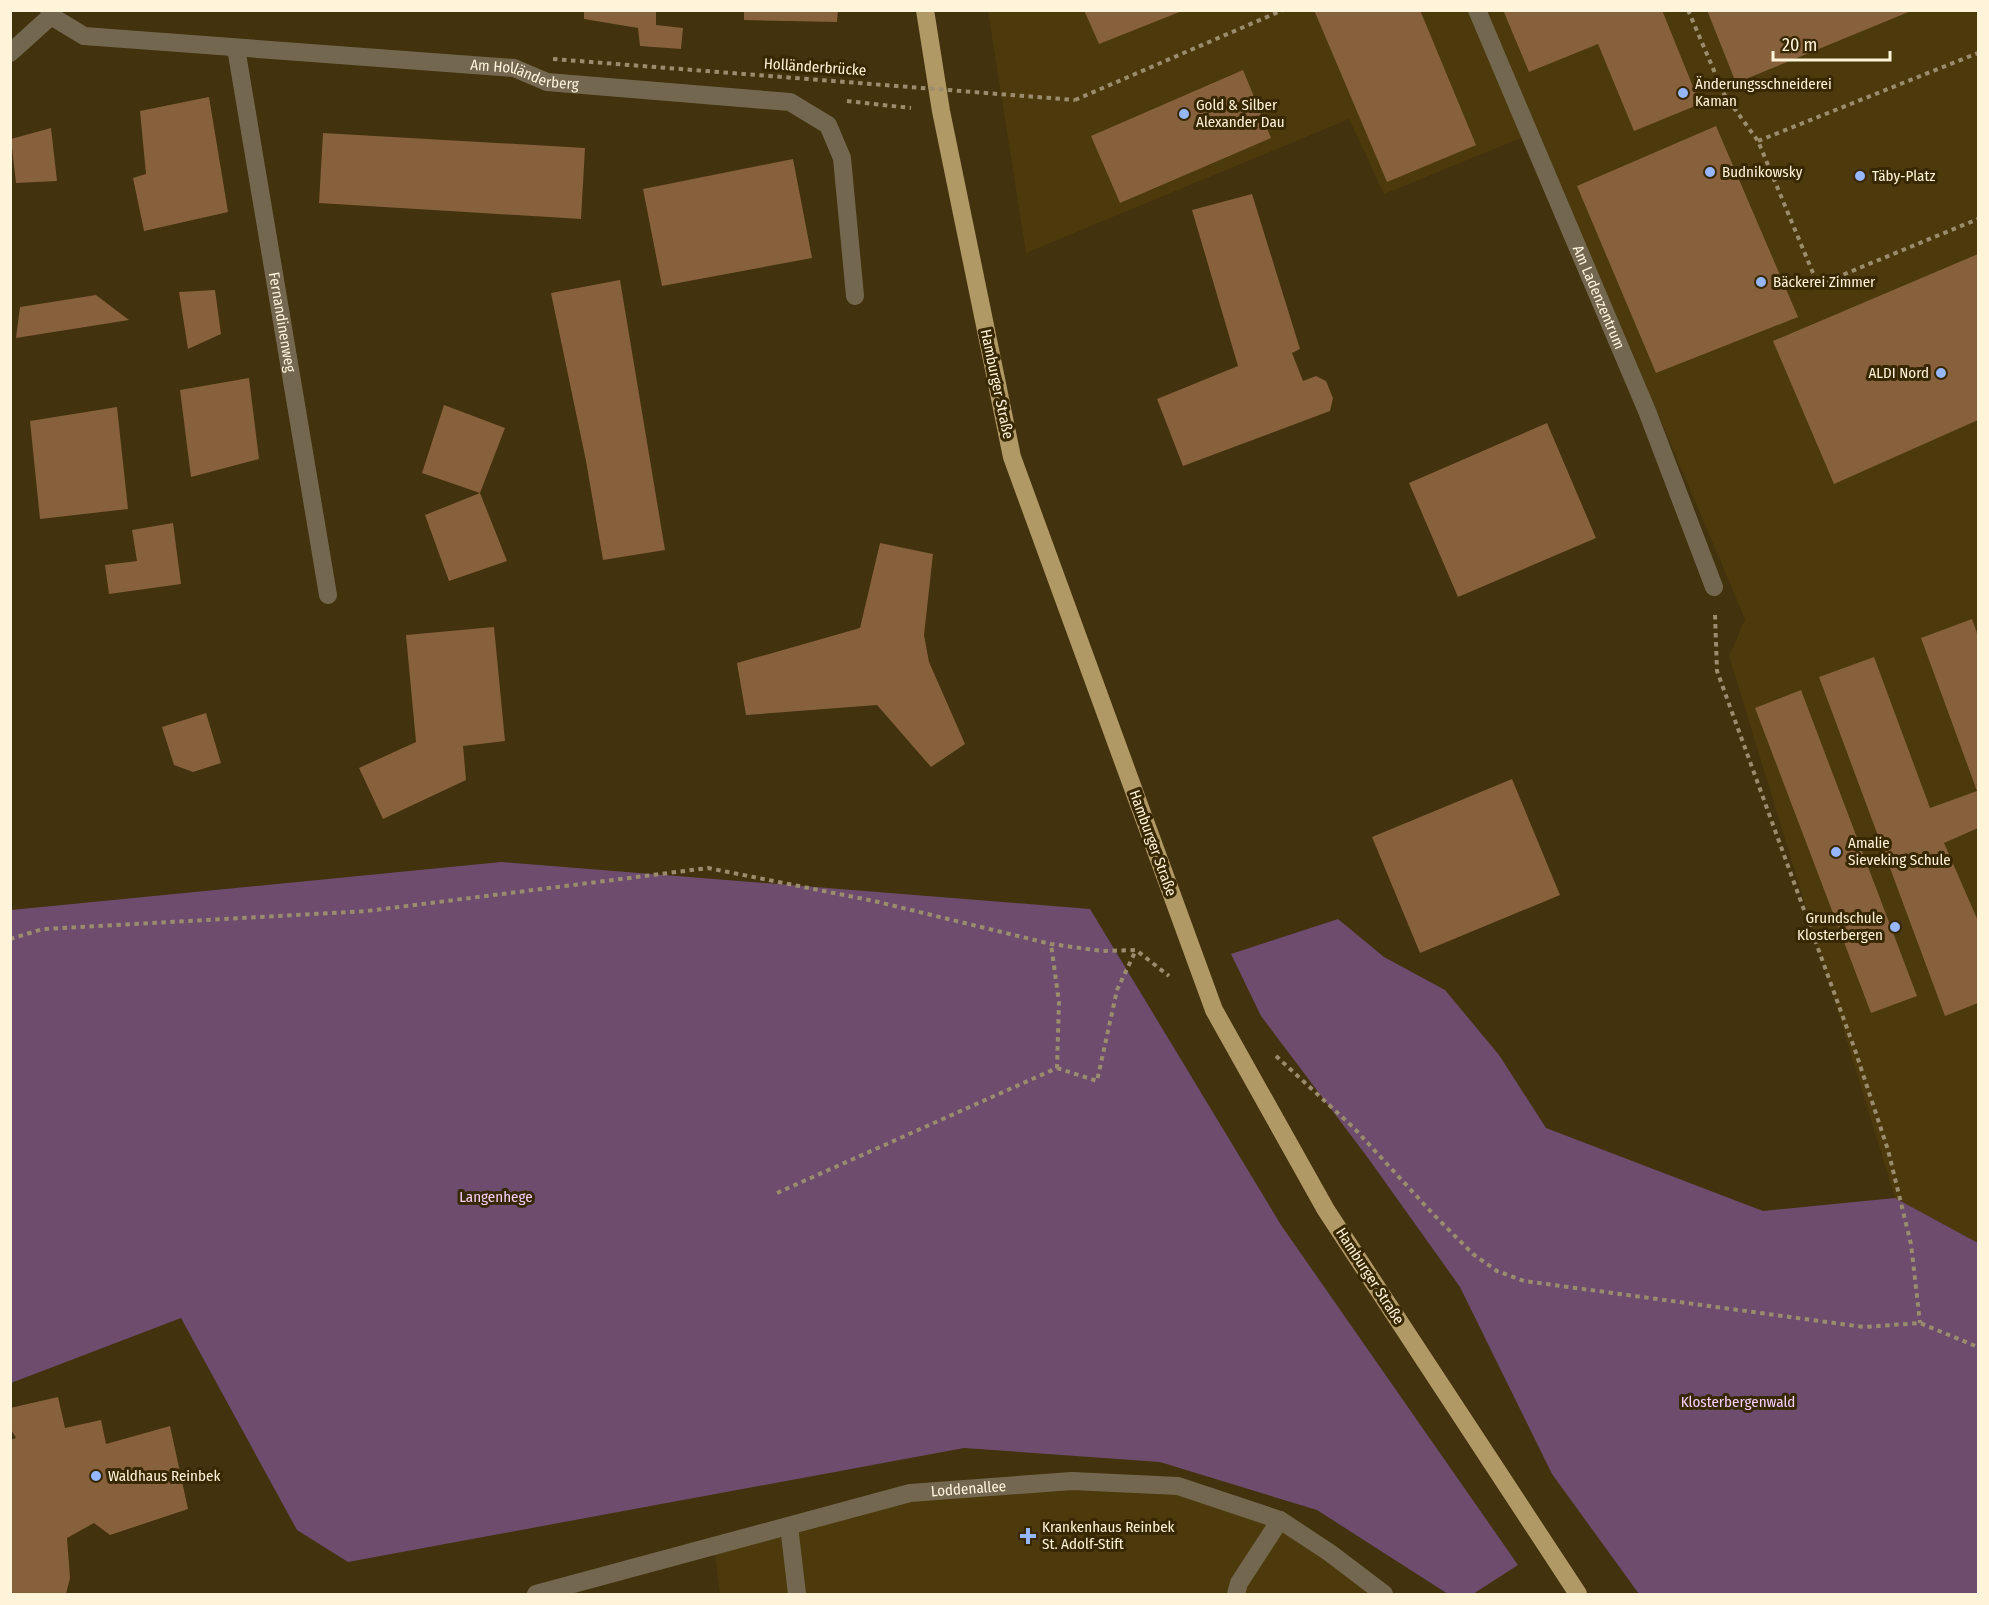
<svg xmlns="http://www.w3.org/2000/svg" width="1989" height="1605" font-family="'Fira Sans Condensed',sans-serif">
<rect width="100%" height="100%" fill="#42320d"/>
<g fill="#4c3a0c">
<path d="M988 11H1978V1243L1895 1198 1729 656 1745 619 1538 131 1384 194 1349 119 1026 253Z"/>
<path d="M1178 1486 1280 1520 1384 1594H720L714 1546 910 1493Z"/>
</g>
<g fill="#6d4c6e">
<path d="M501 862 1090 909 1281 1225 1518 1565 1473 1594H1448L1317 1510 1160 1462 964 1448 348 1562 297 1530 181 1318 11 1383V910Z"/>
<path d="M1338 919 1384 957 1445 990 1499 1055 1546 1128 1763 1211 1895 1198 1978 1243V1594H1639L1552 1474 1460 1287 1368 1158 1261 1016 1231 954Z"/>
</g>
<g fill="#86613c">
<path d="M584 10H656V25L683 28 681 49 640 46 638 28 584 19Z"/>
<path d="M744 10H838L837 22 744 20Z"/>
<path d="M1084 10H1182V11L1099 44Z"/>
<path d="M1314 10H1420L1476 145 1387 182Z"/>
<path d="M1503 10H1662L1700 104 1634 131 1598 44 1529 72Z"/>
<path d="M1707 10H1911V11L1736 83Z"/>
<path d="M1243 70 1271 138 1120 203 1091 136Z"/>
<path d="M209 97 228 212 144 231 133 178 146 174 140 111Z"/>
<path d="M1716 126 1798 317 1656 373 1577 186Z"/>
<path d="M51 128 57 181 16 183 11 139Z"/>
<path d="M323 133 585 148 581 219 319 203Z"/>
<path d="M793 159 812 258 662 286 643 189Z"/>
<path d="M1252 194 1300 349 1292 353 1303 381 1316 376 1326 381 1333 398 1330 411 1183 466 1157 399 1238 366 1192 210Z"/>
<path d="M1978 254V420L1834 484 1773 341Z"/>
<path d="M620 280 665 550 603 560 586 461 551 293Z"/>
<path d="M215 290 221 334 188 349 179 292Z"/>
<path d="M96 295 129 320 16 338 20 307Z"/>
<path d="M249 378 259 459 191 477 180 390Z"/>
<path d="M444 405 505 428 480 493 422 473Z"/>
<path d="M117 407 128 509 40 519 30 421Z"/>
<path d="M1547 423 1596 538 1458 597 1409 483Z"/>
<path d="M480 493 507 561 449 581 425 515Z"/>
<path d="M173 523 181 584 109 594 105 565 137 561 132 530Z"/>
<path d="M880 543 933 554 924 635 929 662 965 744 931 767 877 705 746 715 737 663 860 628Z"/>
<path d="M1972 619 1978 636V828L1944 843 1978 921V1003L1945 1016 1819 677 1874 657 1930 808 1977 791 1921 638Z"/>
<path d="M494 627 505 741 463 746 466 780 383 819 359 768 416 742 406 635Z"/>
<path d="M1801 690 1917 996 1871 1013 1755 708Z"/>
<path d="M206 713 221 763 193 772 174 765 162 727Z"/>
<path d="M1512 779 1560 895 1420 953 1372 837Z"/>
<path d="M58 1397 65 1428 101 1420 106 1444 170 1426 188 1509 110 1535 94 1523 67 1538 70 1578 66 1594H10V1440L16 1438 10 1428V1408Z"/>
</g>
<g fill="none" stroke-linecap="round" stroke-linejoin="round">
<g stroke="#9b8c6d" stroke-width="4" stroke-dasharray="4.5 4.5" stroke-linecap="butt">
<path d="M1688 10 1724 94 1758 141 1818 285 1978 219"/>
<path d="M1075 100 1283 10"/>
<path d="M847 101 911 108"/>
<path d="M1758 141 1978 53"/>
<path d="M1715 615 1717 671 1855 1050 1888 1150 1911 1244 1920 1323"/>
<path d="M10 939 43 929 367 911 708 868 874 901 1051 944 1102 951 1136 950 1169 976"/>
<path d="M1276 1056 1353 1127 1433 1214 1473 1254 1497 1271 1524 1281 1864 1327 1920 1323 1978 1347"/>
<path d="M1057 1068 1097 1081 1117 990 1136 950"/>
<path d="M777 1193 1057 1068 1059 1002 1051 944"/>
</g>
<g stroke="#73684f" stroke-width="18">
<path id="s1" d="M49 10 51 16 84 36 514 68 547 82 790 102 828 125 842 158 855 296"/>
<path id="s2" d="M1477 10 1647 411 1714 587"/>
<path id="s3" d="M236 48 328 595"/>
<path d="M10 53 51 16"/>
<path d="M789 1526 797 1594"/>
<path id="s4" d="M536 1594 910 1493 1072 1481 1178 1486 1280 1520 1330 1553 1384 1594"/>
<path d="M1236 1594 1239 1583 1280 1520"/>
</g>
<path stroke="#b19966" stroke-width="18" d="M925 10 941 111 1012 457 1214 1010 1326 1210 1578 1594"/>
<path stroke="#9b8c6d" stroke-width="4" stroke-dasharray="4.5 4.5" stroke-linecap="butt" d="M553 59 1075 100"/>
</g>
<g fill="#96b6fd" stroke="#382802" stroke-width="2">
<circle cx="1683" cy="93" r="6"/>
<circle cx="1184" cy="114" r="6"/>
<circle cx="1710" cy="172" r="6"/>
<circle cx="1860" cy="176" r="6"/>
<circle cx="1761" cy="282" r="6"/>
<circle cx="1941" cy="373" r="6"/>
<circle cx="1836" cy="852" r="6"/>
<circle cx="1895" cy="927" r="6"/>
<circle cx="96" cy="1476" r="6"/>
<path d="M1025 1527h6v6h6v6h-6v6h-6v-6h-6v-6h6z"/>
</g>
<g text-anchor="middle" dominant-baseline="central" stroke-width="6" stroke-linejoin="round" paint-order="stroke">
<g font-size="15" fill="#fff3d9" stroke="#382802">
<text transform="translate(815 67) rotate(4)">Holländerbrücke</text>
<text stroke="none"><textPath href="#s1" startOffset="488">Am Holländerberg</textPath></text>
<text stroke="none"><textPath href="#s2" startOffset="312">Am Ladenzentrum</textPath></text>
<text stroke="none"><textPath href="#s3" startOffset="278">Fernandinenweg</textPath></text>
<text transform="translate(997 384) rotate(78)">Hamburger Straße</text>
<text transform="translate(1153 843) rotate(70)">Hamburger Straße</text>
<text transform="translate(1370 1276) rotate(57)">Hamburger Straße</text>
<text stroke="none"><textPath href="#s4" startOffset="446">Loddenallee</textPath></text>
</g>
<g font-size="15" fill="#fff3d9" stroke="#382802" text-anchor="start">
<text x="1695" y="84">Änderungsschneiderei<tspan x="1695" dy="17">Kaman</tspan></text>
<text x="1196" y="105">Gold &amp; Silber<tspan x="1196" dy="17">Alexander Dau</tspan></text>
<text x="1722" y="172">Budnikowsky</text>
<text x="1872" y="176">Täby-Platz</text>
<text x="1773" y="282">Bäckerei Zimmer</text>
<text x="1929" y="373" text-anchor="end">ALDI Nord</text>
<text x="1848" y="843">Amalie<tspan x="1848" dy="17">Sieveking Schule</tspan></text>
<text x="1883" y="918" text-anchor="end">Grundschule<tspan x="1883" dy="17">Klosterbergen</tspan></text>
<text x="108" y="1476">Waldhaus Reinbek</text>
<text x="1042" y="1527">Krankenhaus Reinbek<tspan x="1042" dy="17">St. Adolf-Stift</tspan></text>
</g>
<g font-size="15" fill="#f8cff9" stroke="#382802">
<text x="496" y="1197">Langenhege</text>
<text x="1738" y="1402">Klosterbergenwald</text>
</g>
</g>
<rect width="1989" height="1605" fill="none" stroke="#fff3d9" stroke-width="24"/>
<path d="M1773 51v9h117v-9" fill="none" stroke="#fff3d9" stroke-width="3"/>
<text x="1782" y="51" font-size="18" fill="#fff3d9" stroke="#382802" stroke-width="4.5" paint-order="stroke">20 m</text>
</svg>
